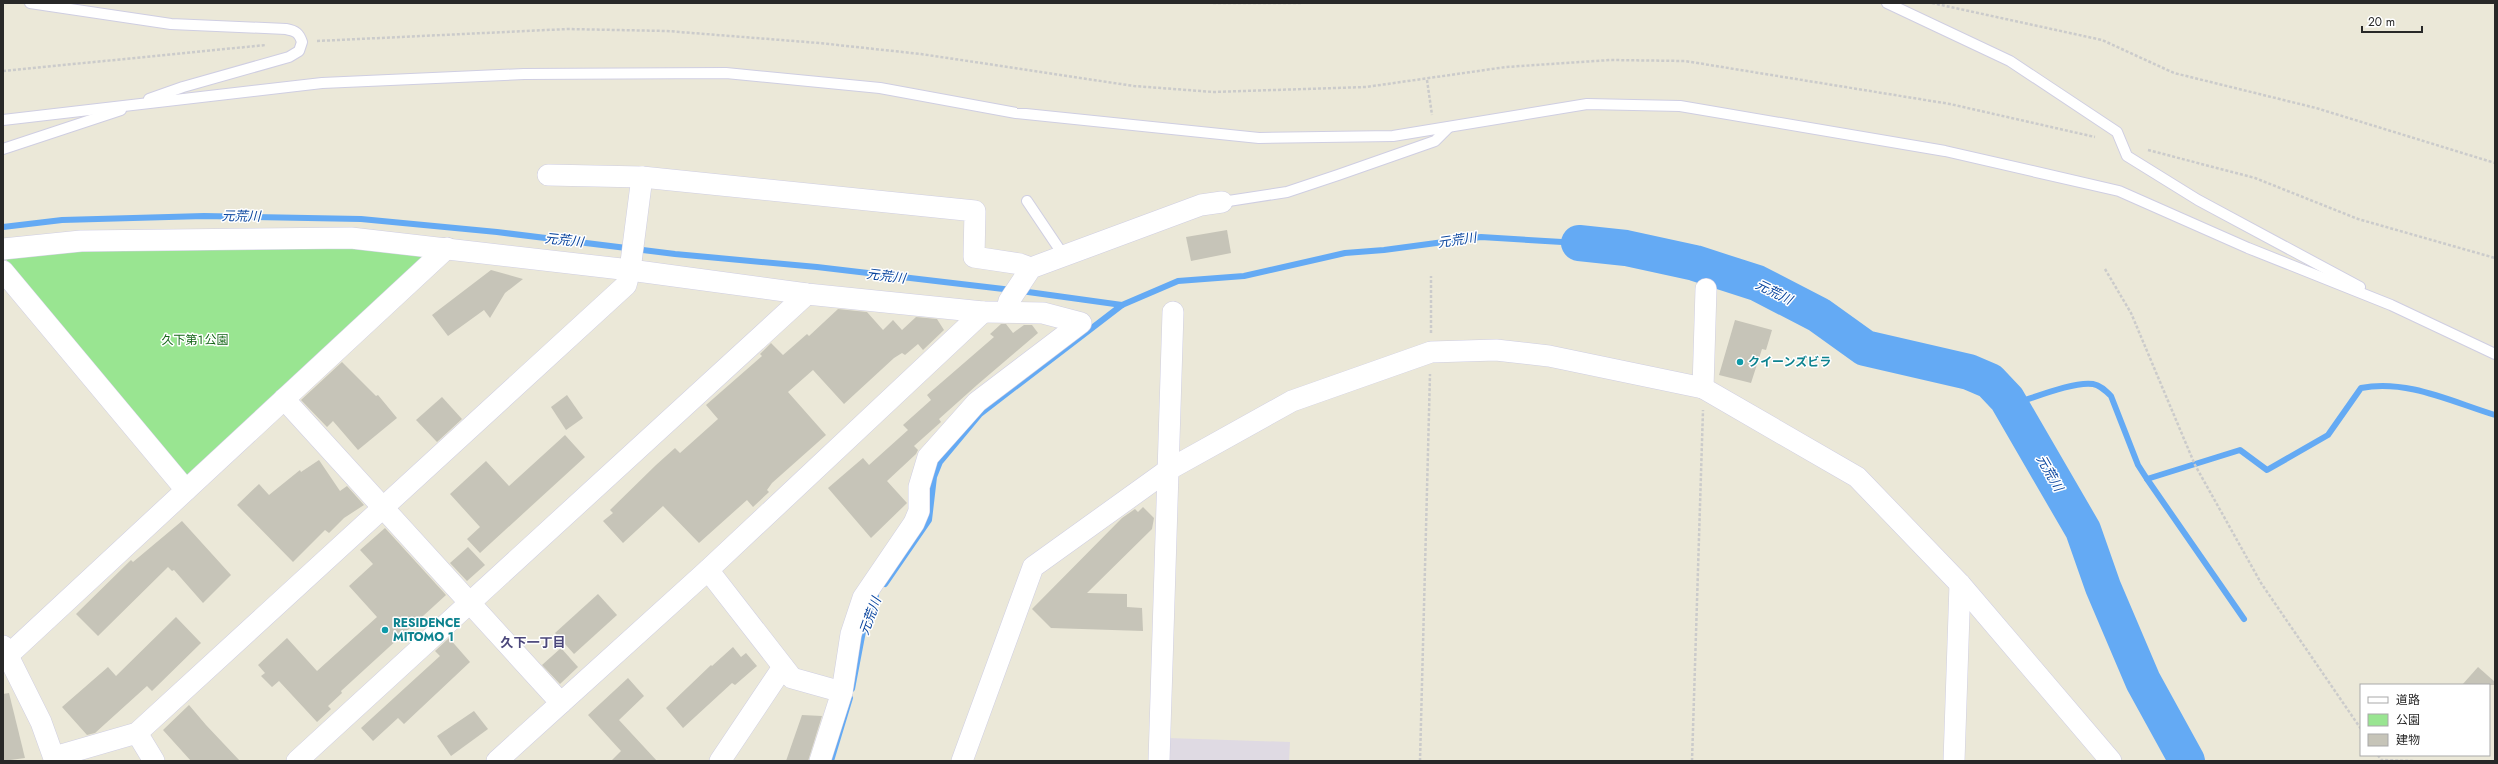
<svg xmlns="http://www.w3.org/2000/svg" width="2498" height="764" font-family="Jost,'Noto Sans JP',sans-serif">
<rect width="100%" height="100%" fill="#ebe8d8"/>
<path fill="#dfdae3" d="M1168 738 1290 742 1289 761H1167Z"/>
<path fill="#99e591" d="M340 244 428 253 186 476 3 256 82 247Z"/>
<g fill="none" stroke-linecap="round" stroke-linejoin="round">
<g stroke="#64aaf4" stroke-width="6">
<path d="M3 227 62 220 204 216 361 219 497 232 675 254 817 267 1012 290"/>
<path d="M1021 291 1122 305"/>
<path d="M2010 405C2031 399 2073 381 2093 384 2100 385 2106 391 2111 396L2138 465 2147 479 2240 450 2267 470 2328 435 2361 388C2407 379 2452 402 2495 415"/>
<path d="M2147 479 2244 619"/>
<path d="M885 584 929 520 934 477 940 462 980 414 1122 305 1178 281 1244 276 1345 253 1384 250 1481 237 1579 243"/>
<path d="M852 689 864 626 876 596"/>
<path d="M831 761 850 698"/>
</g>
<path stroke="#64aaf4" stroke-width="36" d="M1579 243 1626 248 1695 263 1757 283 1819 315 1865 348 1969 372 1990 381 2007 399 2083 530 2103 587 2143 681 2187 761"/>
</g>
<g fill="#c6c4b8">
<path d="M1227 230 1231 253 1191 261 1186 237Z"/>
<path d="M491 270 523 279 505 293 490 318 484 310 448 336 432 315Z"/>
<path d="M838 309 867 312 883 330 893 320 902 330 916 317 937 319 944 330 923 350 918 344 905 355 902 353 894 358 844 404 813 370 788 392 826 435 772 483 767 490 769 492 753 507 747 500 699 543 663 506 623 543 603 521 613 513 610 510 656 465 675 448 680 453 718 419 706 405 762 356 760 354 771 343 783 355 807 334 809 336Z"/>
<path d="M1735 320 1772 330 1766 350 1762 349 1751 383 1719 375Z"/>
<path d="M1001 324H1006L1013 333 1024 325H1032L1038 333 977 385 939 419 941 422 914 446 918 450 916 454 887 481 907 503 871 538 828 488 863 458 869 465 908 430 903 425 931 400 927 395 994 337 990 334Z"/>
<path d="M342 362 376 396 378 395 397 418 358 450 333 421 327 427 301 400Z"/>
<path d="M567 395 583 418 566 430 551 407Z"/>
<path d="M442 397 462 419 437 442 416 420Z"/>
<path d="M565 435 585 457 480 553 467 539 480 527 450 494 486 461 509 486Z"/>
<path d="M319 460 340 491 347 486 364 505 344 518 329 533 325 530 293 562 237 505 259 484 269 495 300 470 301 472Z"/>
<path d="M1143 507 1154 518 1152 529 1087 593 1127 594V607L1142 608 1143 631 1051 628 1032 609 1122 518 1135 509 1138 512Z"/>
<path d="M182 521 231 575 203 603 174 570 172 571 168 567 98 636 76 614 131 560 133 562Z"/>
<path d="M385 528 446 595 341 691 342 693 328 706 331 709 317 722 279 681 272 687 261 676 265 673 258 665 287 638 317 671 377 617 349 586 373 564 360 550Z"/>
<path d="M468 547 485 565 467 581 450 563Z"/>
<path d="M598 594 617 615 574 654 555 633Z"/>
<path d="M176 617 201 643 152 691 147 686 95 733 87 735 62 707 108 667 116 676Z"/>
<path d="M449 638 470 662 404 724 398 718 373 741 361 728 440 656 435 651Z"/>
<path d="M733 647 741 657 746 653 757 666 735 685 732 683 683 728 666 708 711 665 712 666Z"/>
<path d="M561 648 578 667 560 684 542 665Z"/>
<path d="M2478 667 2495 682V685H2462Z"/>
<path d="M628 678 644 696 619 720 657 761H611L621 751 588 715Z"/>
<path d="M9 693 25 758 3 761V694Z"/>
<path d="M189 705 206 725 240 761H191L163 730Z"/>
<path d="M474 711 488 729 451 756 437 736Z"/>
<path d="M802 715 822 716 808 761H786Z"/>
</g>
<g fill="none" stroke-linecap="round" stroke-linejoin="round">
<g stroke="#cfcee2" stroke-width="12">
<g id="service">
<path d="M30 3 171 24 286 29C296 31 299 33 302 42L299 51 289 57 183 87 149 99"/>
<path d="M1887 3 2010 61 2117 132 2127 156 2198 200 2360 287"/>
<path d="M3 120 322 83 524 74 726 73 880 88 1016 113 1259 138 1393 136 1587 104 1680 106 1945 151 2119 191 2248 248 2391 305 2495 354"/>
<path d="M3 149 121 110"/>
<path d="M1027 201 1064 256"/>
<path d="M1222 202 1287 192 1338 175 1435 141 1449 127"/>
</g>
</g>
<g stroke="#cfcee2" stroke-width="22">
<g id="minor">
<path d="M548 175 642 177 975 211 974 257 1020 264 1031 268"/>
<path d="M3 249 81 241 351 238 630 270 642 177"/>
<path d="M3 271 186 490"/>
<path d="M1006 312 1009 301 1031 268 1201 205 1222 202"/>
<path d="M1703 388 1706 289"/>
<path d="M284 399 561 703 497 761"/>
<path d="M708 570 792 678 842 692"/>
<path d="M3 646 41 722 55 761"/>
<path d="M3 660 447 248"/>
<path d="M137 733 154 761"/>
<path d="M54 757 137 733 626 285 630 270 807 294 983 312 708 570 561 703"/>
<path d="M297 761 807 294"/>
<path d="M720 761 783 667"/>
<path d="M820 761 842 692 851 634 863 598 914 523 919 511V487L928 457 977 402 1081 323 1043 313 983 312"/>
<path d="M962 761 1033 567 1168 470 1292 401 1431 352 1496 350 1549 356 1703 388 1857 477 1960 584 2111 761"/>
<path d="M1159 761 1173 312"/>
<path d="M1954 761 1960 584"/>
</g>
</g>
<g stroke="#cbcbcb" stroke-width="2.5" stroke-dasharray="3 2" stroke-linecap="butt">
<path d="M1213 3H1301"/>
<path d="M1932 3 2102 40 2174 73 2316 108 2495 163"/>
<path d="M317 41 568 29 667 31 819 43 921 54 1134 86 1213 92 1366 87 1506 67 1610 60 1685 61 1950 104 2095 137"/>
<path d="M3 71 266 45"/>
<path d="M1427 80 1432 115"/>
<path d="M2148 150 2255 178 2358 219 2495 258"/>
<path d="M2105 269 2131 313 2195 465 2261 583 2361 729"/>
<path d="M1431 333V276"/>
<path d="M2378 755 2381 760 2415 761"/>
<path d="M1420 761 1430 374"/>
<path d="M1692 761 1703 410"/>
</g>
<use href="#service" stroke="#fff" stroke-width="10"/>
<use href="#minor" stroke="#fff" stroke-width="21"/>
</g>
<g fill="#0f9aa8" stroke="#fff" stroke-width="1.5">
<circle cx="1740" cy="362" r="4"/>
<circle cx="385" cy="630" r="4"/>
</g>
<g text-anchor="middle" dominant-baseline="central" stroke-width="3" stroke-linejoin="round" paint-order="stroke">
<g font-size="12" fill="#166719" stroke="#fff">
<text x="195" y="340">久下第１公園</text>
</g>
<g font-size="12" font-weight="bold" fill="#0d838f" stroke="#fff" text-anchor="start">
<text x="1748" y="362">クイーンズビラ</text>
<text x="393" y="623">RESIDENCE<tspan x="393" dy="14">MITOMO 1</tspan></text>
</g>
<g font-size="13" font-style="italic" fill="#07439d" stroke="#fff">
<text transform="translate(241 216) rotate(1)">元荒川</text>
<text transform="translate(564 240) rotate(6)">元荒川</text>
<text transform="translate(1457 240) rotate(-8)">元荒川</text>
<text transform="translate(886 276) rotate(7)">元荒川</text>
<text transform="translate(1774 292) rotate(26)">元荒川</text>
<text transform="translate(2050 473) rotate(60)">元荒川</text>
<text transform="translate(870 616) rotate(-70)">元荒川</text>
</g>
<g font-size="13" font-weight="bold" fill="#4a467a" stroke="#fff">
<text x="533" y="642">久下一丁目</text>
</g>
</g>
<rect width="2498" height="764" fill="none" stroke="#282828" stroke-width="8"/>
<rect x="2360" y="684" width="130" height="72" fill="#ffffff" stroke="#a9a9a9"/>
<rect x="2368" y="697" width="20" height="6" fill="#ffffff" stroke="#a9a9a9"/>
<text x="2396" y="704" font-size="12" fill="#282828">道路</text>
<rect x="2368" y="714" width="20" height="12" fill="#99e591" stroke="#a9a9a9"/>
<text x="2396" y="724" font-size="12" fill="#282828">公園</text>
<rect x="2368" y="734" width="20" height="12" fill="#c6c4b8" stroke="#a9a9a9"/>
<text x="2396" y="744" font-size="12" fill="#282828">建物</text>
<path d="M2362 26v6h60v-6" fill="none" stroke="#282828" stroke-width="2"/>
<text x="2368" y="26" font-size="12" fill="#282828" stroke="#ffffff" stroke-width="3" paint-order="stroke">20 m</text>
</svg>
